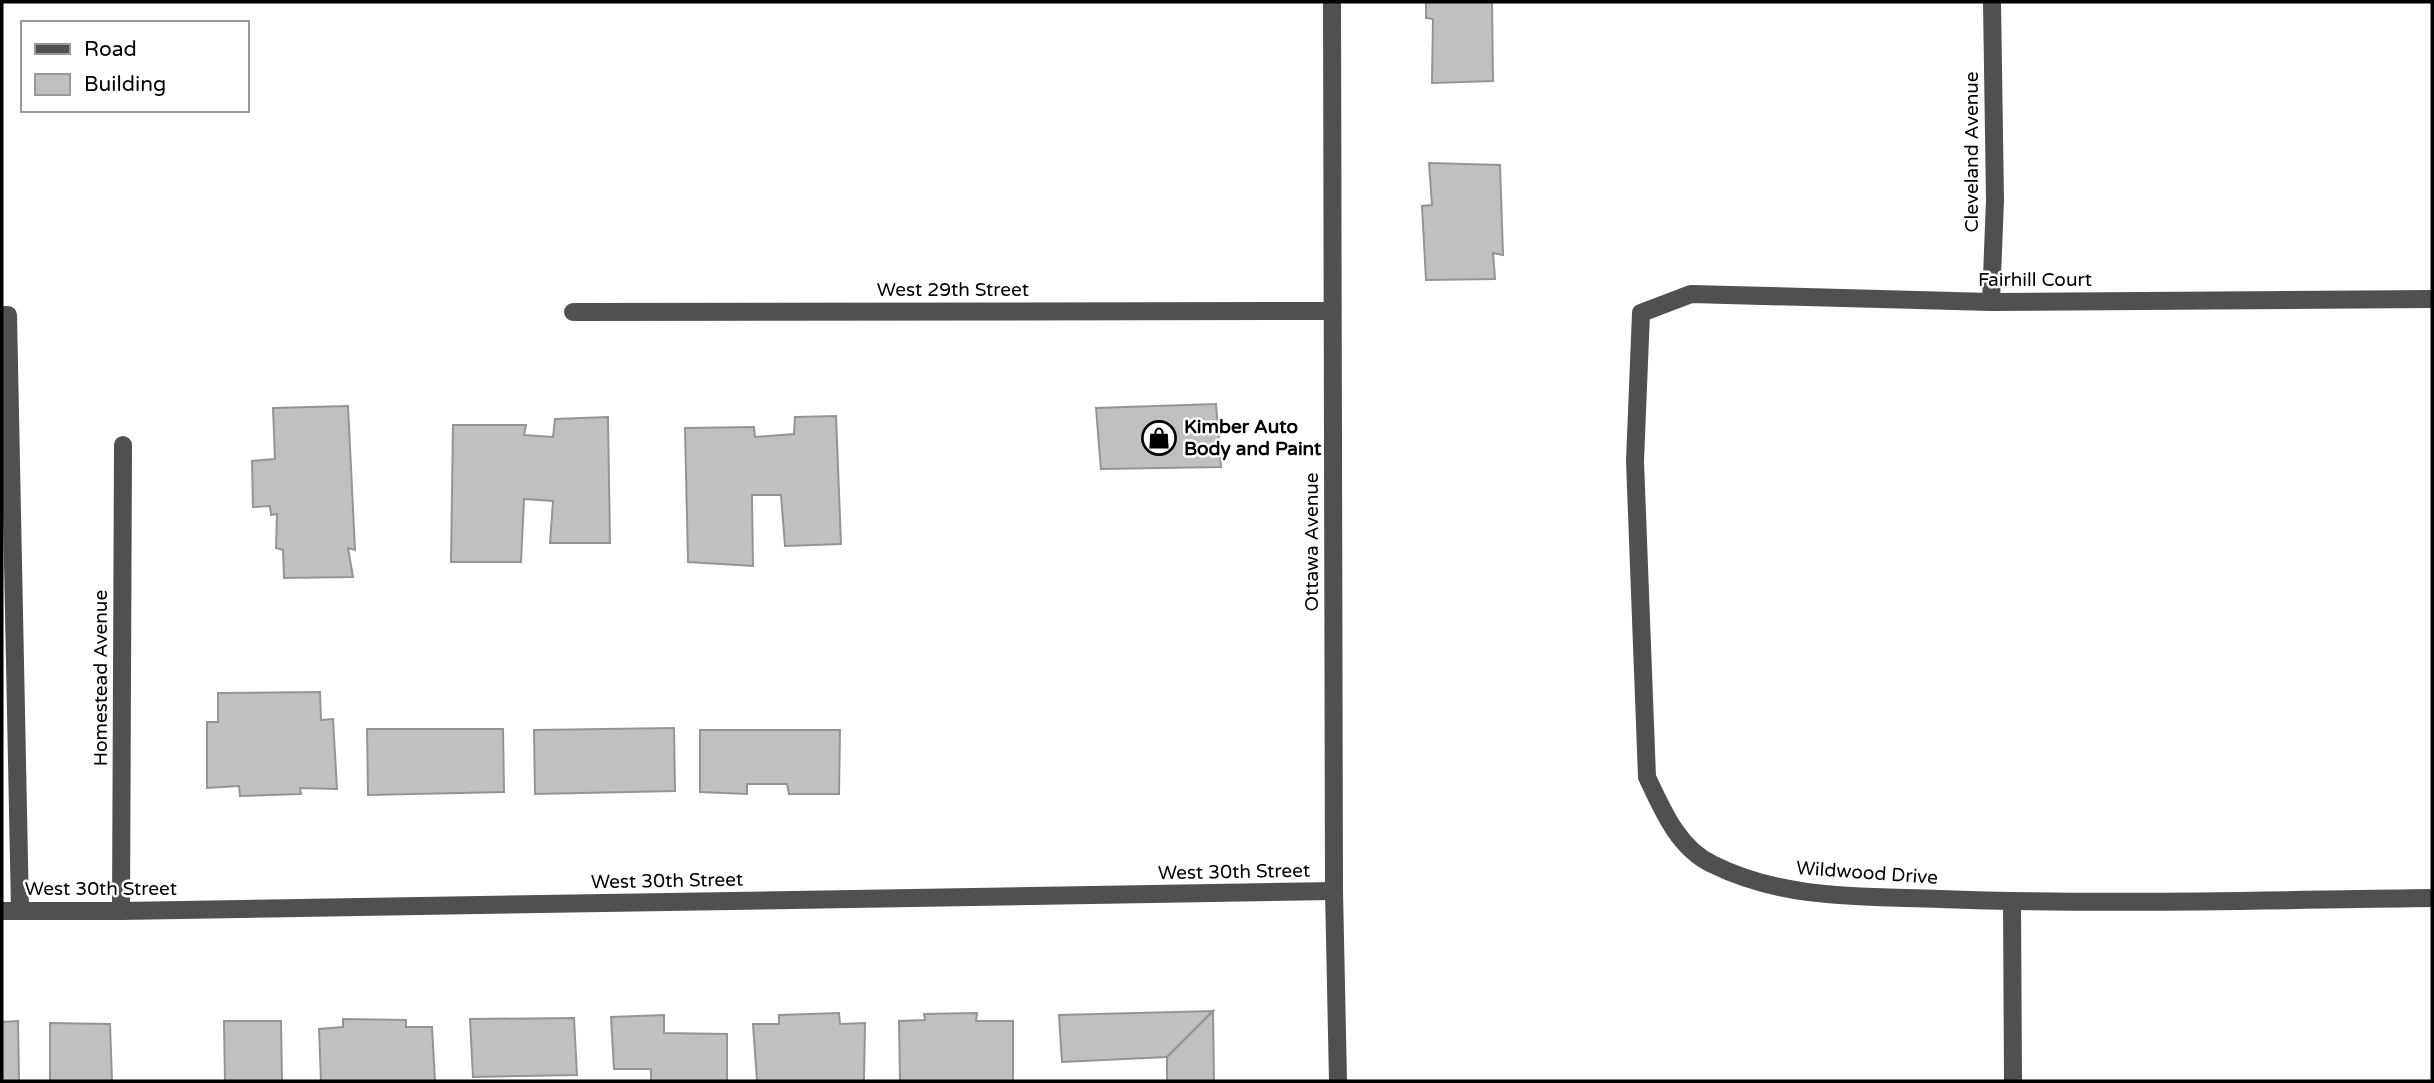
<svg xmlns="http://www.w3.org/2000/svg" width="2434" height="1083" font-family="'Varela Round',sans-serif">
<rect width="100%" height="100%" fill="#fff"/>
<g fill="#c0c0c0" stroke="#949494" stroke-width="2">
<path d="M1426 2H1492L1493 81 1432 83 1433 19 1426 18Z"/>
<path d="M1429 163 1500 165 1503 255 1493 253 1495 279 1426 280 1422 206 1432 205Z"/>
<path d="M1216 404 1221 467 1101 469 1096 408Z"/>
<path d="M348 406 355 550 348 548 353 577 284 578 283 550 276 548 277 514 271 515 270 506 253 507 252 461 275 459 273 408Z"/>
<path d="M836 416 841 544 785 546 781 495H752L753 566 688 562 685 428 754 427 755 437 794 434 795 417Z"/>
<path d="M608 417 610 543H550L553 501 524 499 521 562H451L453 425H526L524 435 553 437 555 419Z"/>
<path d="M320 692 321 720 333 719 337 789 300 788 301 794 240 796 239 786 207 788V722H218V693Z"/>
<path d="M674 728 675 791 535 794 534 730Z"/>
<path d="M367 729H503L504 792 368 795Z"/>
<path d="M700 730H840L839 794H789L787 784H747V794L700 792Z"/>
<path d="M1213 1011 1167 1057 1062 1062 1059 1015Z"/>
<path d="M1213 1011 1214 1081H1167V1057Z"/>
<path d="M839 1013 840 1024 865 1023 864 1081H757L753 1024H779V1015Z"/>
<path d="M977 1013 976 1021H1013V1081H900L899 1021 925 1020 924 1014Z"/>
<path d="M664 1015V1033L727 1034V1081H651V1069H614L611 1017Z"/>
<path d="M574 1018 577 1075 473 1077 470 1019Z"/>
<path d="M343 1019 406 1020V1027H432L435 1081H321L319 1029 343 1027Z"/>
<path d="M18 1021 19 1081H2V1022Z"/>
<path d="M224 1021H281L282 1081H225Z"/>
<path d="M50 1023 110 1024 112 1081H50Z"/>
</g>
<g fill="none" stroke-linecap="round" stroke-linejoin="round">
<g stroke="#505050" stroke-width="18">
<path d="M1332 2 1334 891 1338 1081"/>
<path d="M2432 299 1991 302 1691 294 1641 313 1635 461 1647 777C1662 809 1678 848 1712 864 1784 900 1861 896 1940 899 2104 905 2268 900 2432 898"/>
<path d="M1991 302 1995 200 1992 2"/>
<path d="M573 312 1332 311"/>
<path d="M2 315H8L20 910"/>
<path d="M2012 902 2013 1081"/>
<path d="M2 911H121L1334 891"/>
<path d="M121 911 123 445"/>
</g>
</g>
<defs>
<g id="shop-ring" transform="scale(1.75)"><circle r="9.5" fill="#fff" stroke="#000" stroke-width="1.5"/><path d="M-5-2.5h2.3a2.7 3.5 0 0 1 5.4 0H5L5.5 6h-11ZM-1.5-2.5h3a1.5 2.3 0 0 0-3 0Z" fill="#000"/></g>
</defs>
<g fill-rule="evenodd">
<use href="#shop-ring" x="1159" y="438"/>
</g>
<g text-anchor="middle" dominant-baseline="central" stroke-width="5" stroke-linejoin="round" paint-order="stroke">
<g font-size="19" fill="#000" stroke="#fff">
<text transform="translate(1972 152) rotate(-90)">Cleveland Avenue</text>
<text x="2035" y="280">Fairhill Court</text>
<text x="953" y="290">West 29th Street</text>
<text transform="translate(1312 542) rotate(-90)">Ottawa Avenue</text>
<text transform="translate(101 678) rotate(-90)">Homestead Avenue</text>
<text transform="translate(1234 872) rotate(-1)">West 30th Street</text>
<text transform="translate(1867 873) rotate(4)">Wildwood Drive</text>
<text transform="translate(667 881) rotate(-1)">West 30th Street</text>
<text x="101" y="889">West 30th Street</text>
</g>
<g font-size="19" font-weight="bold" fill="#000" stroke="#fff" text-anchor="start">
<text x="1184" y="427">Kimber Auto<tspan x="1184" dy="22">Body and Paint</tspan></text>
</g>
</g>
<rect width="2434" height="1083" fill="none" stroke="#000000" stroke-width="7"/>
<rect x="21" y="21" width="228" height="91" fill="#ffffff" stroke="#999999" stroke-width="2"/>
<rect x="35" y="44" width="35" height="10" fill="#505050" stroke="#999999" stroke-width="2"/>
<text x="84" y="56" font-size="21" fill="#000000">Road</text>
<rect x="35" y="74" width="35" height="21" fill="#c0c0c0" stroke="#999999" stroke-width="2"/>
<text x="84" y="91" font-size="21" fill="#000000">Building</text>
</svg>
